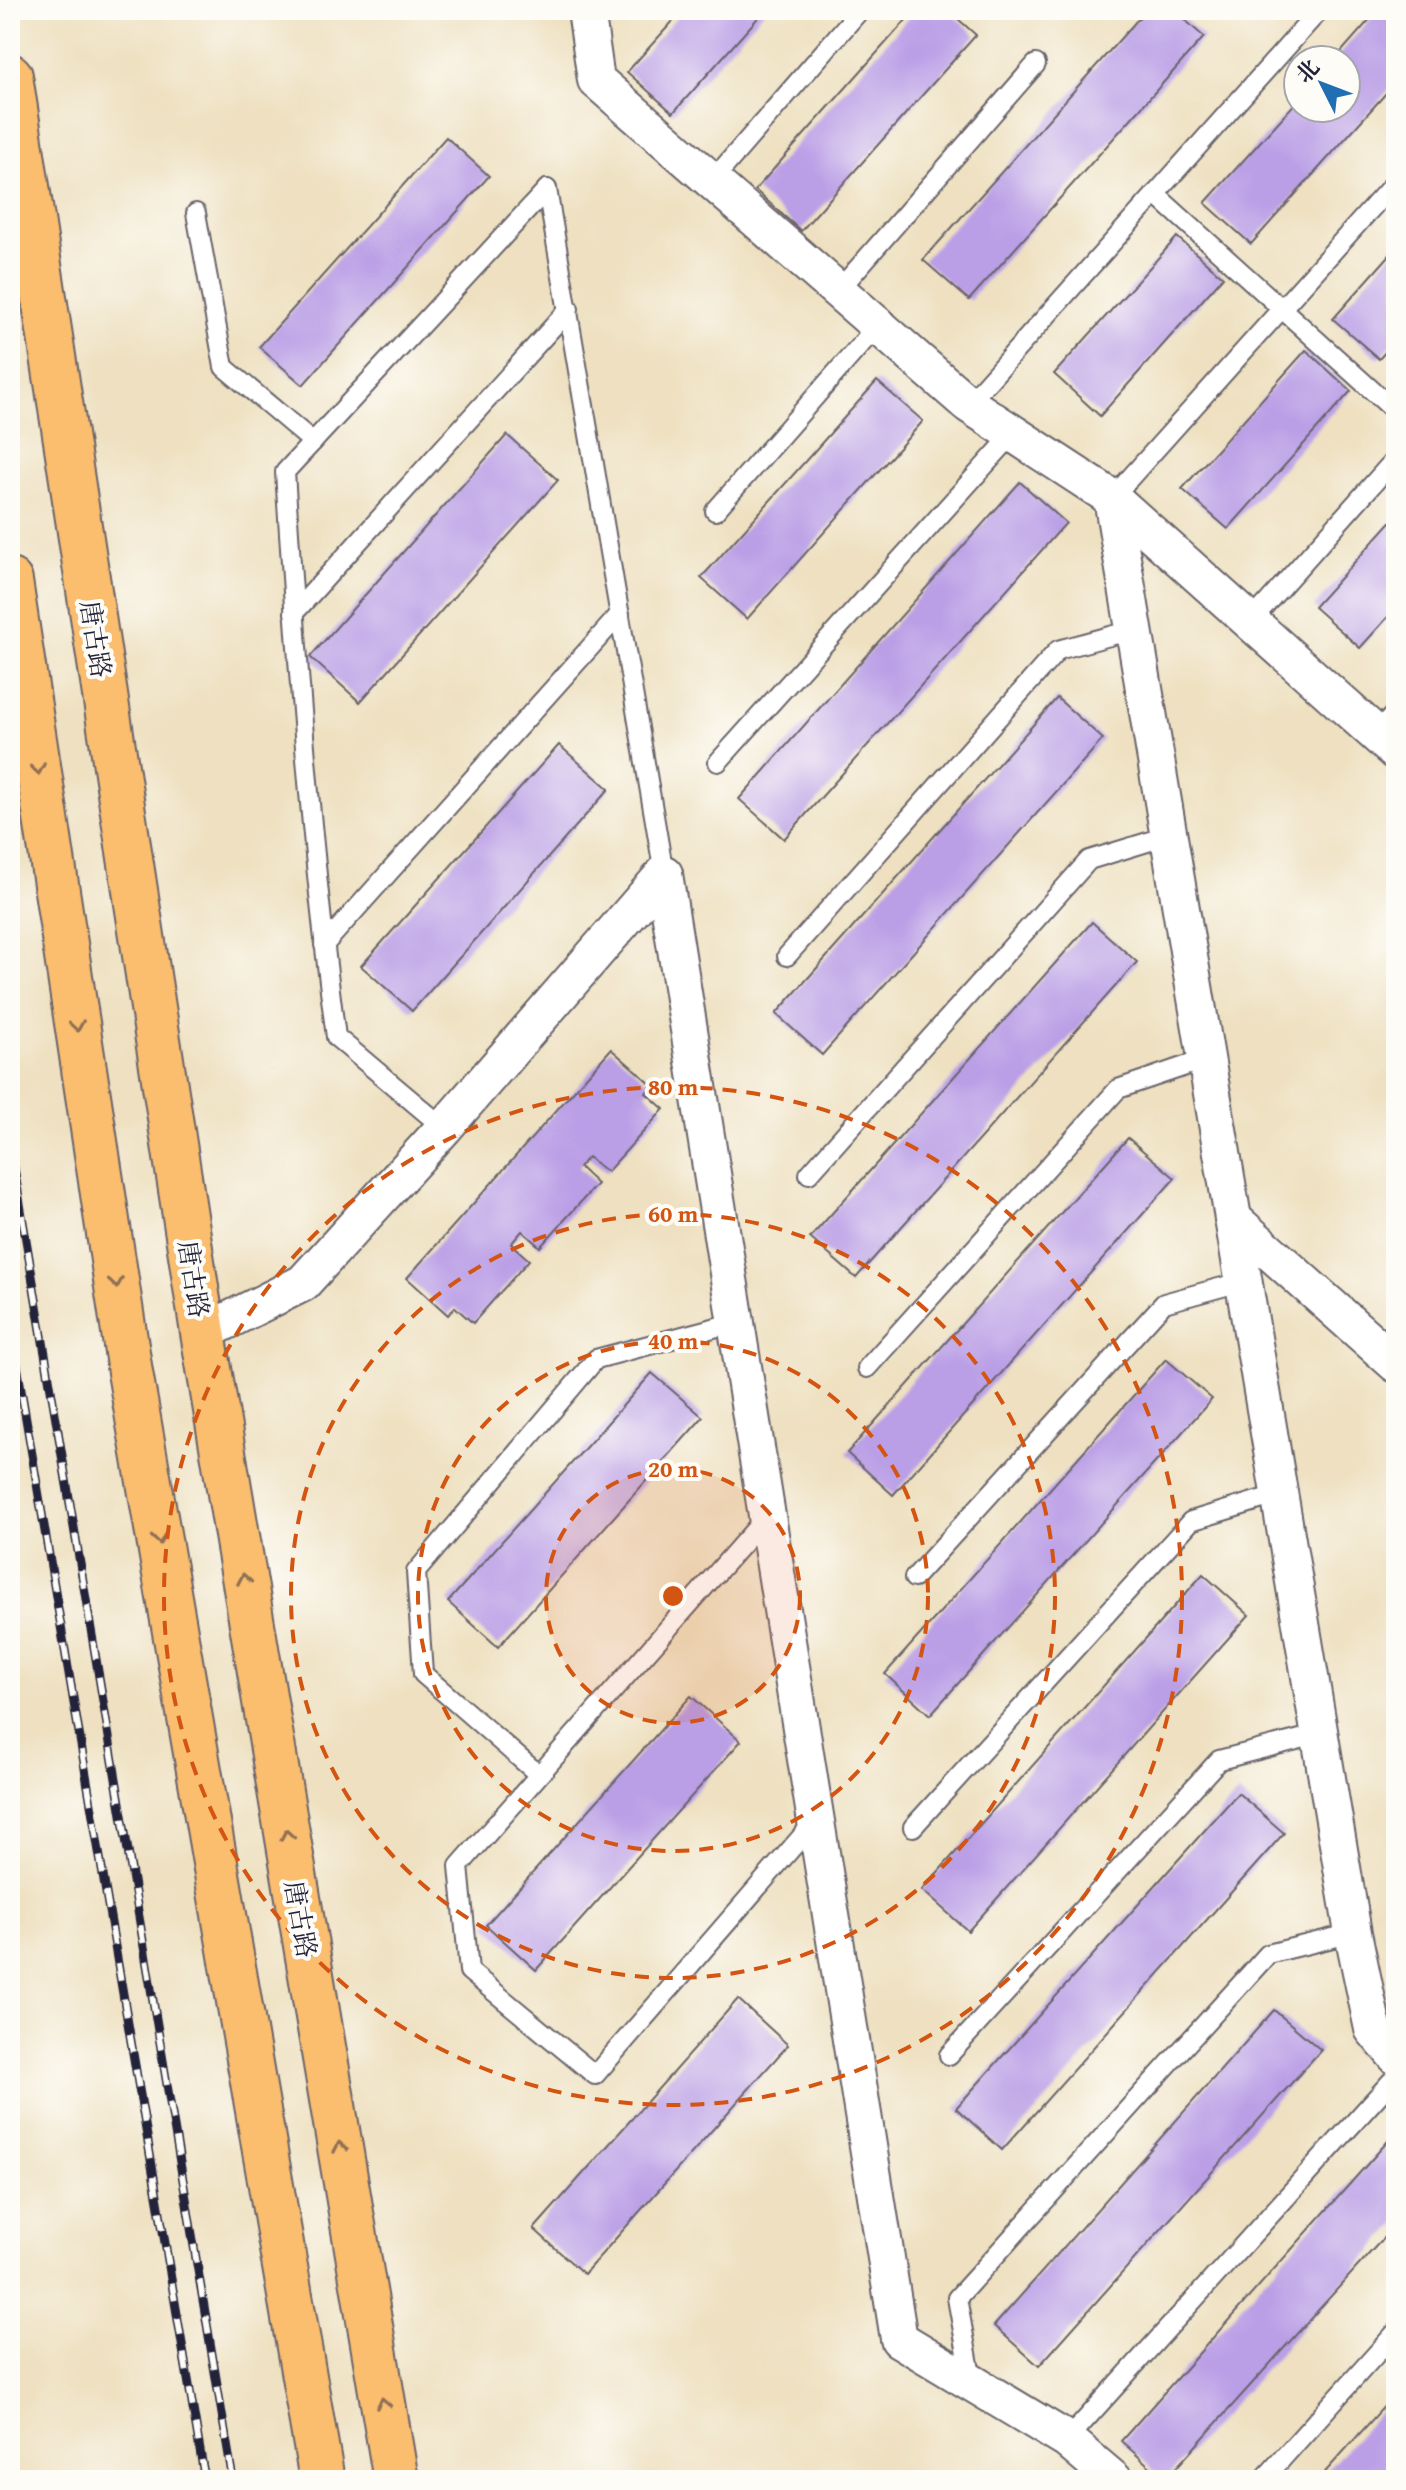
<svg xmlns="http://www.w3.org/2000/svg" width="1406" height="2490" font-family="'Gentium Book Plus','Noto Serif SC',serif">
<rect width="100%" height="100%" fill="#fdfcf7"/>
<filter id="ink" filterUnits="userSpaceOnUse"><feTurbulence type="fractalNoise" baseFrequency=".0125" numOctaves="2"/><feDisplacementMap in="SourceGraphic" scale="16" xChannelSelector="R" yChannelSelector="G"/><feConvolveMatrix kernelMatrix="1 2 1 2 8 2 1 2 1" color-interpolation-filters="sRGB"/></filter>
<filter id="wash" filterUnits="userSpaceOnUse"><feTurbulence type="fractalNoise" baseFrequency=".006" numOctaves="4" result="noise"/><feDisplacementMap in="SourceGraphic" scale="32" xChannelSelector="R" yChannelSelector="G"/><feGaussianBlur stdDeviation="1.8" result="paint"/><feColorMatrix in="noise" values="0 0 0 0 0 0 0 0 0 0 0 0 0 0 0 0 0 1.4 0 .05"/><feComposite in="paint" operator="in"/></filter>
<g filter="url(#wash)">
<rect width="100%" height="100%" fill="#eee0c0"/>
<g id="blocks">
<g fill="#ba9ee6">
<path d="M683 10H765L673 113 627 72Z"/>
<path d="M915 10H948L976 35 801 231 755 190Z"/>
<path d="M1146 10H1174L1204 37 969 300 923 260Z"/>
<path d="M1378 10 1396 21V82L1251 244 1205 203 1298 100V108H1346V60H1334Z"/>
<path d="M446 137 489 176 303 385 259 347Z"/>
<path d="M1177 237 1223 277 1100 416 1054 374Z"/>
<path d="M1396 248V340L1379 359 1333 319Z"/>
<path d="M1306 350 1351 391 1228 529 1182 489Z"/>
<path d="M877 381 923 421 747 619 701 578Z"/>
<path d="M507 435 558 480 360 702 310 657Z"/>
<path d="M1020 482 1066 523 784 839 739 799Z"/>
<path d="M1396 516V608L1360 648 1314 607Z"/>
<path d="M1057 698 1103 739 822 1055 776 1014Z"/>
<path d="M559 745 609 789 412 1011 361 966Z"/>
<path d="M1092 922 1137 962 856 1278 810 1238Z"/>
<path d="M611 1049 652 1085 646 1093 664 1109 607 1172 588 1157 579 1167 597 1184 540 1247 522 1231 511 1244 529 1260 473 1323 455 1307 448 1315 407 1278Z"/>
<path d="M1128 1138 1175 1178 893 1495 847 1453Z"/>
<path d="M1166 1359 1212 1399 930 1715 885 1674Z"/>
<path d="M652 1373 703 1417 498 1647 448 1602Z"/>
<path d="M1203 1574 1249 1615 968 1931 922 1890Z"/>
<path d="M691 1696 741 1741 536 1970 486 1925Z"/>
<path d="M1238 1793 1284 1833 1002 2150 956 2108Z"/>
<path d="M738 1999 788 2045 584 2274 534 2229Z"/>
<path d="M1274 2010 1321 2050 1039 2366 994 2326Z"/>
<path d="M1396 2132V2224L1165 2480 1121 2441Z"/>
<path d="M1396 2393V2480H1318Z"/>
</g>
</g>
</g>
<g filter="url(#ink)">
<use href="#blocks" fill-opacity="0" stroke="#69646a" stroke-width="2"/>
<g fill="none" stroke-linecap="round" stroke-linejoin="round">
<g stroke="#69646a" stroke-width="22">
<g id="service">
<path d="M712 181 860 10"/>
<path d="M547 189 664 874"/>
<path d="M1155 194 1396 412"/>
<path d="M196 213 224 367 313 442"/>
<path d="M838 291 1036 64"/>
<path d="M968 404 1317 13"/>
<path d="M1112 498 1396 181"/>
<path d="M715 511 877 326"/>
<path d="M294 613 569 309"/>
<path d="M1250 622 1396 458"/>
<path d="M1376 734 1396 712"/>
<path d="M718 762 1014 433"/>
<path d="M324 945 620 614"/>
<path d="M787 956 1058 650 1132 630"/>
<path d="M444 1128 336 1037C311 849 297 660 285 472L547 189"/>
<path d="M809 1174 1089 860 1167 836"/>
<path d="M867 1368 1118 1089 1206 1059"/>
<path d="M766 1517 459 1866 469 1971 595 2075 816 1820"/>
<path d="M914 1578 1164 1303 1244 1281"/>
<path d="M538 1774 423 1674 416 1572 596 1359 736 1322"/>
<path d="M913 1827 1191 1521 1279 1494"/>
<path d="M949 2055 1219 1760 1320 1734"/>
<path d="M972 2381 957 2298 1268 1954 1353 1933"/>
<path d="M1067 2440 1396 2076"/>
<path d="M1263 2480 1396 2332"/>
</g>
</g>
<g stroke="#69646a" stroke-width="40">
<g id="minor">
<path d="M586 10 596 80 968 404 1112 498 1396 752"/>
<path d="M1112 498 1353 1933 1373 2029 1396 2056"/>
<path d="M664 874 899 2339 1067 2440 1114 2480"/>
<path d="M1233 1219 1396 1364"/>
<path d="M203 1333 303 1283 444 1128 664 874"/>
</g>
</g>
<g stroke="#69646a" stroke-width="48">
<g id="primary">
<path d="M10 76 203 1333 396 2480"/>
<path d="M10 581 130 1372 322 2480"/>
</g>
</g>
<use href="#service" stroke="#fff" stroke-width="18"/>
<use href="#minor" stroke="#fff" stroke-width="36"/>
<use href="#primary" stroke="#fbbd6e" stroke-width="44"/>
<g stroke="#22223b" stroke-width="9">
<g id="rail">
<path d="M10 1144 233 2480"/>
<path d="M10 1324 205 2480"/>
</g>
</g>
<use href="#rail" stroke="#fdfcf7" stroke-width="6" stroke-dasharray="18" stroke-linecap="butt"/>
</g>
<defs><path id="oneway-chevron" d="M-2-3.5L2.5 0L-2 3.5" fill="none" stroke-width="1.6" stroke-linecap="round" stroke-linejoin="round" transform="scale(2)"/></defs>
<g stroke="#8e7054">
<use href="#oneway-chevron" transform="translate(38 769) rotate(81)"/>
<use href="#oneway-chevron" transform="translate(77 1026) rotate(81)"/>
<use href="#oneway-chevron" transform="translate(116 1283) rotate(81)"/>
<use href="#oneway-chevron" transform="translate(159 1539) rotate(80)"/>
<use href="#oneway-chevron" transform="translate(244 1579) rotate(-100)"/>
<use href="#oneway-chevron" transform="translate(287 1835) rotate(-100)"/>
<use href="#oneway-chevron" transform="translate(340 2147) rotate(-100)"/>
<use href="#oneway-chevron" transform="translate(383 2403) rotate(-100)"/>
</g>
</g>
<circle cx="673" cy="1596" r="127" fill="#d45411" fill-opacity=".12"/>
<g fill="none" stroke="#d45411" stroke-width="4" stroke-dasharray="14 10">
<circle cx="673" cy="1596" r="127"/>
<circle cx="673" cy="1596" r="255"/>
<circle cx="673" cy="1596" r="382"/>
<circle cx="673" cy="1596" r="509"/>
</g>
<g text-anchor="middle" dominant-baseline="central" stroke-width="8" stroke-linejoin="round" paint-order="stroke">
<g font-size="26" fill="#22223b" stroke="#fdfcf7">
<text transform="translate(96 639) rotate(81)">唐古路</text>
<text transform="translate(194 1279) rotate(81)">唐古路</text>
<text transform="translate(301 1919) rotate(80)">唐古路</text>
</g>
</g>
<circle cx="673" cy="1596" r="12" fill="#d45411" stroke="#fdfcf7" stroke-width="4"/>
<g font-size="24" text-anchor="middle" font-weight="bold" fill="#d45411" stroke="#fdfcf7" stroke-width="8" stroke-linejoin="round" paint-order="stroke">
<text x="673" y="1095">80 m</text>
<text x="673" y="1222">60 m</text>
<text x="673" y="1349">40 m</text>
<text x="673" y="1477">20 m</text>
</g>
<rect width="1406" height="2490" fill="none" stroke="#fdfcf7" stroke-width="40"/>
<g transform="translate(1322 84) rotate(312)"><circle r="38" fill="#fdfcf7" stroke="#a5a5ac" stroke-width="2"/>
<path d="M0-6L14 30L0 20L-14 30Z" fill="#1f6fb2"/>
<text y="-12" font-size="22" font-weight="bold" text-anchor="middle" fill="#22223b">北</text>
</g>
</svg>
